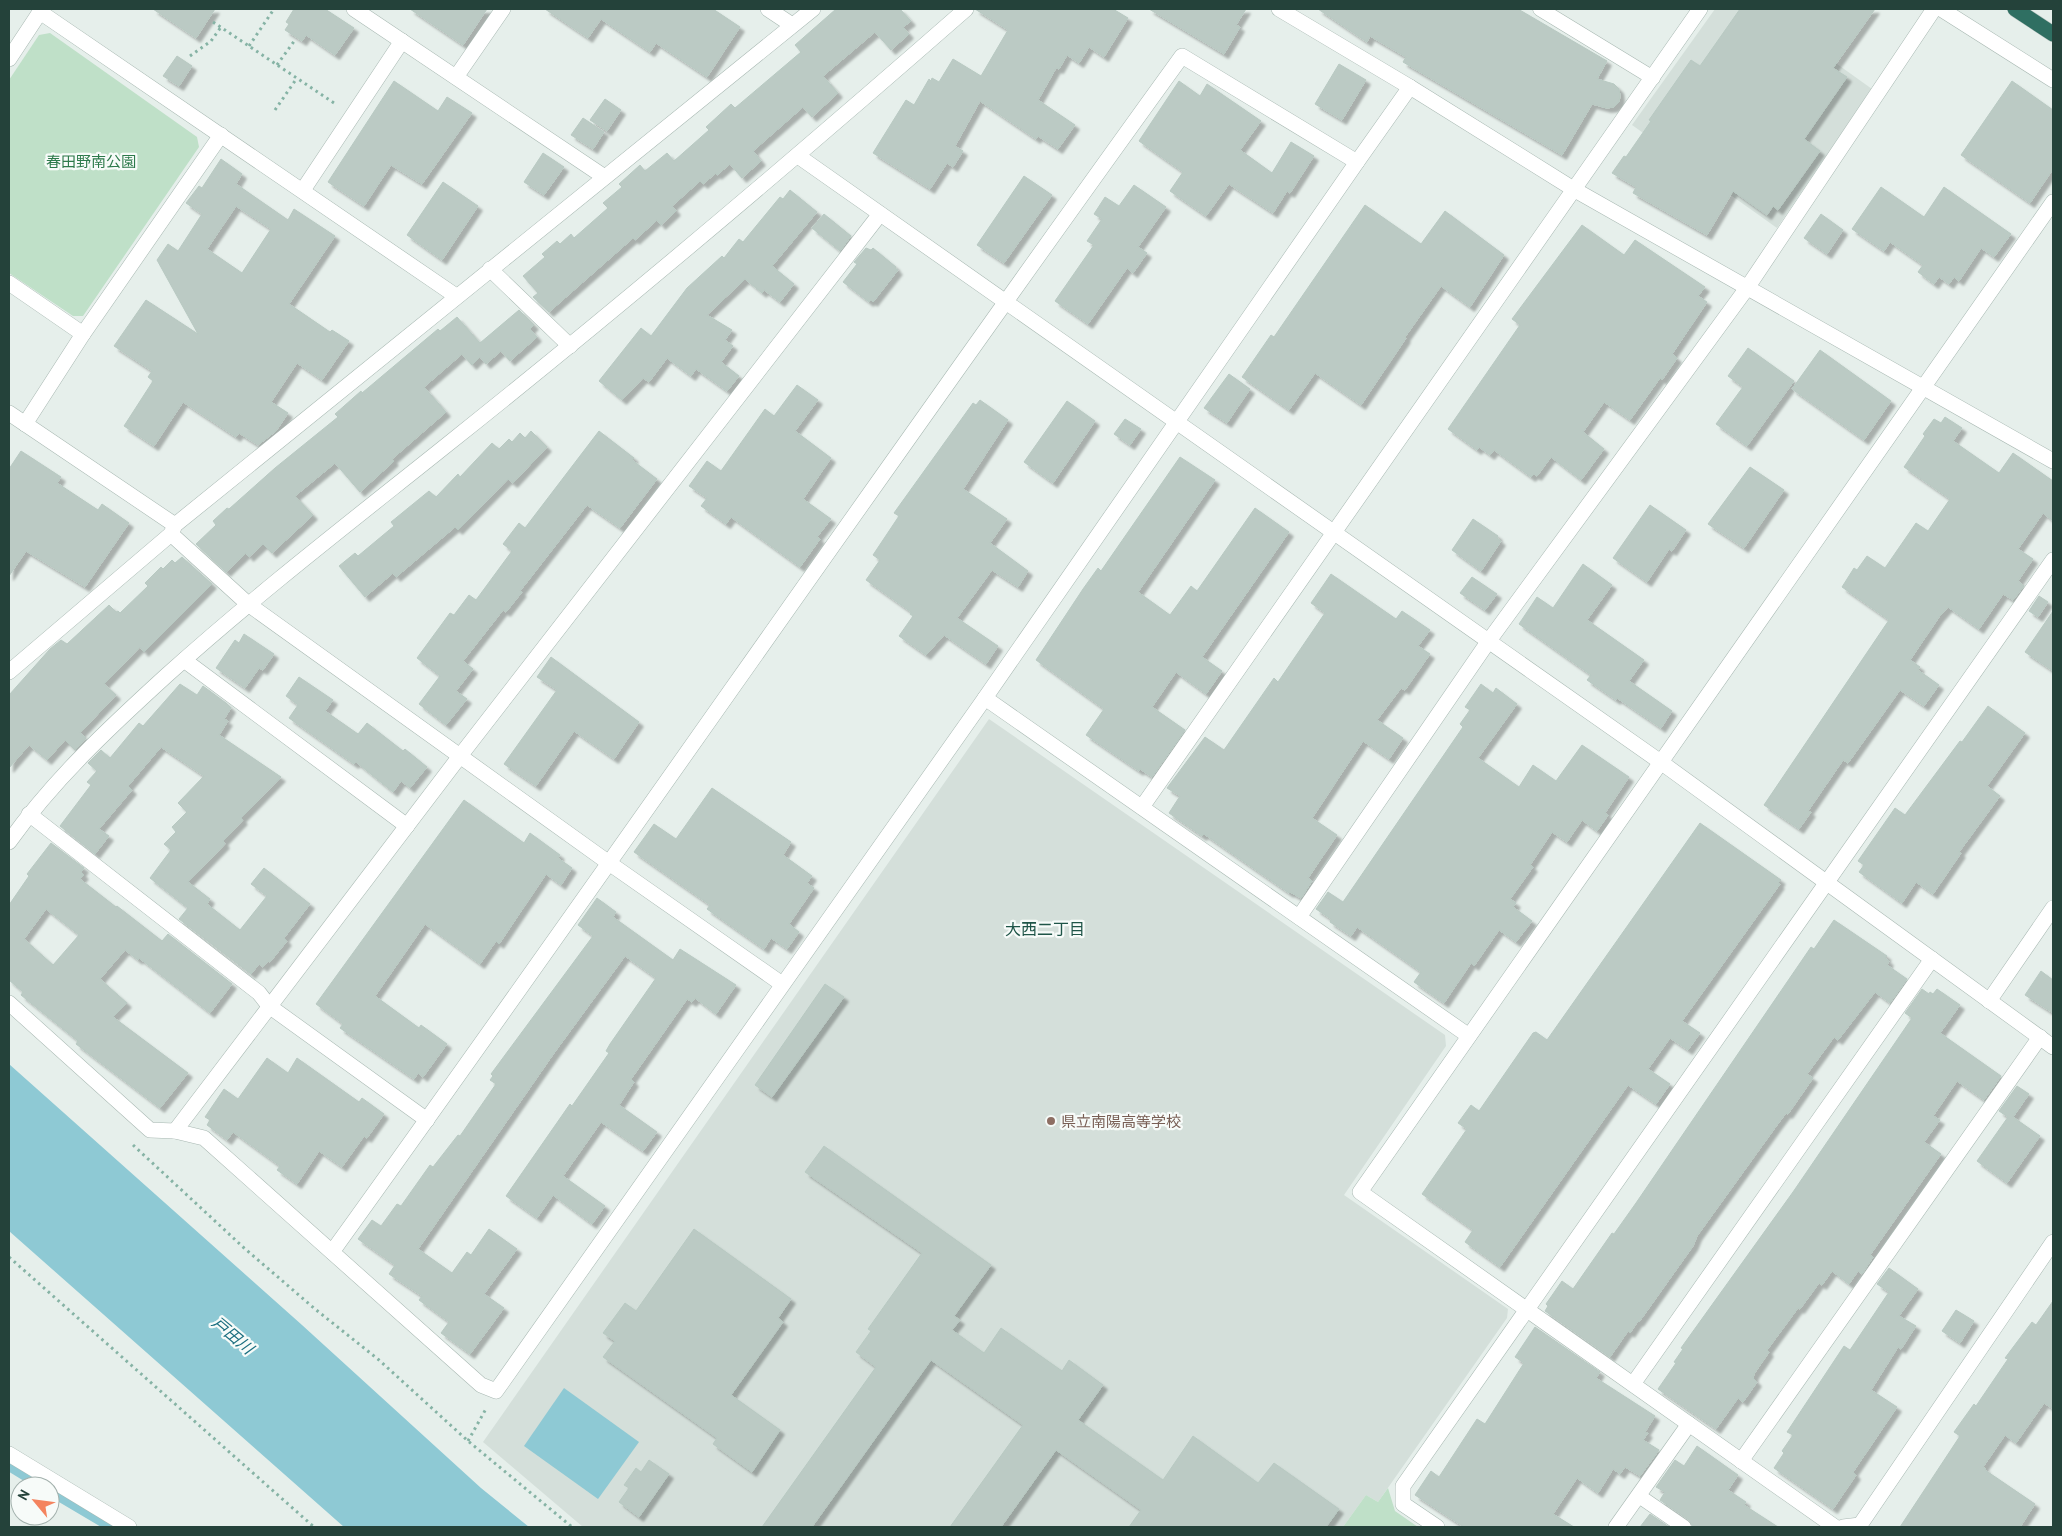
<svg xmlns="http://www.w3.org/2000/svg" width="2062" height="1536" font-family="'PT Sans','Noto Sans JP',sans-serif">
<defs>
<filter id="shadow"><feDropShadow dx="4.5" dy="4.5" stdDeviation="1" flood-color="#0004"/></filter>
</defs>
<rect width="100%" height="100%" fill="#e6efeb"/>
<g fill="#d4dfda">
<path d="M1715 9H1760L1872 89 1777 228 1632 125Z"/>
<path d="M989 719 1445 1035 1446 1046 1344 1195 1508 1309 1507 1318 1378 1502 1366 1495 1343 1527H583L483 1442Z"/>
</g>
<g fill="#bfe0c8">
<path d="M50 33 197 137 199 147 83 316H73L9 273V80L39 35Z"/>
<path d="M1388 1488 1395 1511 1418 1527H1343L1366 1495 1378 1502Z"/>
</g>
<g fill="#8ec9d4">
<path d="M9 1064 302 1325 481 1488 529 1527H344L9 1231Z"/>
<path d="M564 1388 639 1442 598 1499 524 1446Z"/>
</g>
<g fill="none" stroke-linecap="round" stroke-linejoin="round">
<g stroke="#8ec9d4" stroke-width="8">
<path d="M9 1467 40 1486"/>
<path d="M50 1492 109 1527"/>
</g>
</g>
<g fill="#bbcac4" stroke="#b8c9c2" fill-rule="evenodd" filter="url(#shadow)">
<path d="M153 9H215L196 38Z"/>
<path d="M294 9H325L354 28 335 55 306 35 302 41 285 30 289 24 286 22Z"/>
<path d="M410 9H487L463 45Z"/>
<path d="M545 9H713L740 27 707 77 656 43 650 52 601 19 588 38Z"/>
<path d="M836 9H900L911 21 903 27 909 34 891 50 875 32 823 76 838 93 812 117 803 107 753 151 761 161 742 178 730 164 717 175 716 173 703 184 700 181 672 206 676 211 661 225 657 220 635 240 633 238 549 312 533 297 538 293 523 276 545 257 542 254 557 241 560 244 571 234 574 238 608 208 603 203 622 187 619 184 640 165 645 171 667 153 674 161 709 130 706 127 731 104 735 108 801 52 795 45Z"/>
<path d="M975 9H1113L1128 18 1104 57 1089 47 1079 63 1067 55 1059 69 1056 68 1038 100 1075 125 1058 149 1038 136 1036 139 980 101 955 146 963 151 953 167 947 163 930 189 873 153 906 100 914 105 929 79 931 81 932 78 939 82 953 59 981 76 1008 30Z"/>
<path d="M1149 9H1246L1236 25 1240 27 1224 54Z"/>
<path d="M1318 9H1518L1607 61 1597 79 1614 84 1619 89 1620 96 1619 102 1614 107 1607 108 1592 104 1562 155 1403 62 1406 57 1370 36 1367 42Z"/>
<path d="M1740 9H1875L1833 68 1847 77 1804 139 1820 151 1778 210 1773 206 1767 215 1733 191 1707 235 1633 193 1636 187 1612 173 1624 156 1626 157 1651 121 1649 120 1691 60 1700 66Z"/>
<path d="M177 56 192 66 179 86 163 76Z"/>
<path d="M1339 64 1366 80 1342 120 1315 104Z"/>
<path d="M394 81 438 111 447 97 472 113 422 184 391 165 364 206 328 182Z"/>
<path d="M1179 81 1200 96 1207 84 1261 121 1240 150 1272 173 1291 142 1314 156 1290 193 1287 191 1273 213 1229 184 1206 216 1170 191 1183 172 1139 141Z"/>
<path d="M2012 81 2053 110V169L2030 203 1961 155Z"/>
<path d="M605 99 621 110 607 131 590 120Z"/>
<path d="M583 118 604 132 593 149 571 135Z"/>
<path d="M543 153 564 167 544 195 524 182Z"/>
<path d="M221 159 242 174 236 184 288 220 294 209 335 236 289 304 330 332 332 330 349 341 322 380 297 363 271 402 288 413 276 431 258 445 239 433 236 437 183 402 154 446 124 426 153 381 148 377 152 371 114 346 146 300 198 334 157 260 168 244 178 251 202 214 186 203 199 186 202 188ZM236 206 271 229 242 273 207 249Z"/>
<path d="M1024 176 1052 195 1004 263 977 245Z"/>
<path d="M443 182 478 206 442 260 407 235Z"/>
<path d="M1134 185 1166 207 1138 247 1147 253 1133 273 1127 268 1088 324 1055 301 1094 245 1087 241 1102 219 1094 214 1105 197 1119 206Z"/>
<path d="M1881 187 1924 217 1944 187 2011 234 1994 257 1981 248 1959 281 1954 277 1949 284 1939 277 1934 284 1918 272 1923 265 1890 242 1884 251 1852 229Z"/>
<path d="M790 190 817 212 772 266 794 284 780 302 764 290 762 293 745 279 707 315 732 330 725 340 733 346 721 362 739 376 727 391 696 369 691 376 667 358 649 382 643 378 622 400 599 381 641 328 651 336 687 288 722 256 724 258 739 239 743 242 780 197 783 199Z"/>
<path d="M1365 205 1421 244 1445 211 1504 255 1470 307 1441 286 1405 337 1406 338 1361 405 1315 373 1289 410 1242 377 1271 335 1274 337Z"/>
<path d="M824 214 851 236 840 251 812 228Z"/>
<path d="M1821 214 1843 230 1827 254 1804 238Z"/>
<path d="M1582 225 1624 255 1635 240 1705 287 1698 296 1707 302 1672 354 1677 358 1662 380 1660 378 1630 420 1604 402 1583 432 1604 449 1581 480 1551 457 1537 476 1534 474 1531 477 1494 450 1490 455 1479 447 1477 450 1448 429 1520 325 1512 319Z"/>
<path d="M866 248 871 250 873 248 896 267 895 268 898 270 873 302 871 300 869 302 843 282 857 264 854 262Z"/>
<path d="M519 310 534 325 530 329 537 337 510 361 501 351 486 364 480 357 472 365 462 354 424 387 446 412 392 459 394 461 360 492 335 463 295 496 313 515 272 553 263 544 249 557 246 553 226 572 196 544 216 525 213 521 227 508 229 509 275 468 338 417 335 414 361 391 362 393 438 329 440 331 457 317 480 343Z"/>
<path d="M1748 348 1794 381 1747 446 1716 424 1743 387 1728 376Z"/>
<path d="M1820 350 1891 401 1864 440 1792 389Z"/>
<path d="M1229 374 1250 389 1227 423 1204 408Z"/>
<path d="M797 385 818 400 795 431 831 458 803 499 831 519 817 537 820 539 800 567 731 517 726 524 701 506 707 498 689 486 707 461 721 471 765 409 774 416Z"/>
<path d="M980 400 1008 420 963 489 1007 519 990 543 1028 571 1018 587 992 570 957 618 998 646 986 664 944 635 926 655 899 636 913 616 910 614 911 612 866 580 880 560 873 555 899 516 894 513 973 403 976 405Z"/>
<path d="M1067 401 1095 421 1053 483 1024 462Z"/>
<path d="M1945 417 1962 428 1953 441 1999 473 2013 453 2053 481V521L2043 513 2018 549 2033 559 2018 581 2024 586 2013 600 2003 594 1979 629 1948 607 1939 617 1910 660 1920 667 1918 670 1939 685 1924 706 1900 690 1848 763 1843 760 1808 811 1811 812 1799 829 1764 805 1889 620 1842 587 1854 568 1857 570 1867 556 1885 568 1916 523 1928 531 1950 499 1904 467 1925 436 1923 434 1934 419 1941 423Z"/>
<path d="M1125 419 1141 429 1130 445 1114 434Z"/>
<path d="M531 431 547 447 513 483 508 479 458 530 455 527 396 577 393 573 365 597 339 566 355 553 358 556 394 526 391 522 429 491 436 497 458 474 460 477 492 443 499 449 509 439 512 442 520 433 525 438Z"/>
<path d="M599 431 634 458 632 460 657 479 620 528 587 505 520 591 522 592 506 612 503 610 463 661 473 669 456 691 467 699 446 725 419 704 440 676 417 658 450 613 454 615 469 595 476 600 512 551 503 544 519 523 525 528Z"/>
<path d="M21 451 61 477 57 483 98 510 102 504 129 523 85 587 26 551 9 576V469Z"/>
<path d="M1180 457 1215 480 1138 592 1170 615 1191 586 1197 591 1255 508 1289 532 1202 657 1222 671 1206 694 1176 672 1152 707 1185 730 1152 777 1140 769 1139 771 1086 735 1104 709 1036 660 1083 589 1098 568 1101 571Z"/>
<path d="M1750 467 1784 490 1744 548 1708 524Z"/>
<path d="M1650 505 1686 530 1672 551 1669 549 1647 582 1613 558Z"/>
<path d="M1473 519 1498 536 1497 538 1501 541 1481 571 1452 550Z"/>
<path d="M182 557 212 584 144 652 140 647 104 684 116 695 80 733 86 738 75 750 65 740 47 760 29 745 9 768V695L50 649 61 640 67 644 109 605 116 612 118 611 120 613 148 586 145 583 161 567 163 569 172 560 175 563Z"/>
<path d="M1583 564 1612 585 1587 620 1644 660 1629 681 1672 711 1661 728 1617 698 1616 700 1587 680 1591 675 1519 624 1537 597 1553 608Z"/>
<path d="M1331 574 1396 619 1402 611 1430 630 1418 646 1430 654 1405 690 1401 688 1377 720 1403 738 1389 759 1363 741 1312 818 1337 835 1308 878 1312 881 1301 898 1290 892 1289 893 1204 834 1202 836 1169 813 1180 796 1167 788 1205 737 1224 750 1274 678 1278 682 1325 613 1311 603Z"/>
<path d="M1472 577 1497 594 1485 610 1460 593Z"/>
<path d="M2039 596 2048 602 2038 617 2029 611Z"/>
<path d="M2053 611V671L2025 652Z"/>
<path d="M244 634 274 654 263 670 259 668 245 688 216 668 235 640 239 643Z"/>
<path d="M551 657 639 722 614 759 574 731 536 786 504 764 557 690 537 677Z"/>
<path d="M299 677 333 700 325 711 358 734 367 723 403 751 405 749 427 767 410 788 401 781 393 792 356 762 354 764 289 718 298 705 286 696Z"/>
<path d="M180 684 197 695 203 686 226 703 231 708 224 719 228 721 219 735 281 777 241 818 243 820 223 841 225 844 188 882 210 899 207 904 240 930 267 896 251 884 264 868 310 904 284 938 287 941 270 962 268 961 263 967 259 964 251 974 179 919 188 908 150 878 171 850 164 844 176 832 172 827 187 812 178 803 204 776 161 747 128 786 132 790 99 829 109 836 95 854 60 826 91 785 87 782 97 771 88 763 101 750 110 758 139 723 143 726Z"/>
<path d="M1481 684 1493 693 1496 688 1517 704 1478 758 1519 787 1533 765 1556 781 1582 745 1629 777 1605 813 1608 815 1597 831 1582 820 1567 842 1552 832 1530 865 1533 867 1510 899 1516 903 1513 907 1532 921 1516 942 1499 930 1474 966 1471 963 1444 1003 1414 982 1421 972 1357 927 1351 936 1330 922 1331 919 1316 909 1328 892 1343 902 1463 727 1460 724 1470 710 1465 707Z"/>
<path d="M1988 706 2025 733 1987 786 2000 796 1959 852 1961 853 1933 894 1916 882 1902 903 1859 872 1864 865 1858 861 1895 808 1905 815 1960 741 1962 742Z"/>
<path d="M712 788 791 842 783 855 812 876 807 883 814 888 789 924 799 932 787 949 771 938 764 949 707 909 710 905 634 852 654 824 676 839Z"/>
<path d="M464 800 524 843 530 833 560 855 558 858 572 868 561 885 546 874 499 944 496 941 480 964 425 924 375 996 419 1028 421 1025 447 1044 423 1077 418 1073 414 1079 340 1028 343 1024 316 1004Z"/>
<path d="M1700 823 1781 880 1778 883 1780 884 1682 1021 1700 1033 1688 1050 1670 1038 1648 1069 1670 1084 1656 1104 1628 1085 1500 1267 1465 1242 1473 1230 1422 1194 1467 1129 1458 1123 1471 1105 1479 1111 1533 1033 1536 1032 1547 1040Z"/>
<path d="M51 843 84 868 81 872 84 875 80 879 116 907 117 906 162 941 168 934 232 984 210 1013 139 958 138 960 125 950 100 979 127 1003 113 1017 188 1073 160 1108 76 1044 78 1041 21 995 23 992 9 980V905L29 876 27 874ZM46 909 79 935 53 965 24 939Z"/>
<path d="M597 898 616 912 613 917 673 960 680 949 736 985 716 1014 695 998 692 1002 687 999 631 1079 634 1082 619 1105 657 1132 643 1151 601 1122 563 1176 605 1206 592 1224 553 1195 537 1218 506 1196 570 1104 572 1106 609 1053 606 1051 610 1044 656 978 625 956 554 1053 418 1249 452 1273 467 1252 471 1255 489 1229 517 1249 484 1294 504 1308 470 1354 441 1333 449 1322 419 1300 422 1296 389 1274 395 1265 358 1239 372 1220 381 1226 397 1204 401 1206 430 1165 433 1167 458 1135 460 1136 496 1084 490 1080 493 1076 491 1074 593 936 578 925Z"/>
<path d="M1834 920 1887 956 1885 958 1889 961 1887 965 1907 979 1890 1003 1875 992 1838 1040 1834 1037 1807 1074 1813 1078 1788 1114 1786 1113 1777 1125 1697 1236 1693 1246 1639 1322 1638 1321 1630 1333 1628 1331 1610 1357 1545 1311 1548 1306 1546 1304 1562 1281 1573 1289 1612 1233 1614 1234 1636 1203 1811 947 1814 949Z"/>
<path d="M2041 971 2053 980V1013L2025 995Z"/>
<path d="M825 984 844 997 772 1097 755 1085Z"/>
<path d="M1922 989 1929 994 1930 992 1933 994 1937 989 1960 1005 1940 1033 2001 1076 1984 1100 1957 1081 1933 1116 1940 1120 1924 1142 1941 1154 1870 1255 1873 1257 1862 1274 1858 1271 1849 1284 1832 1271 1822 1285 1819 1283 1800 1309 1798 1308 1767 1350 1769 1352 1754 1374 1753 1378 1757 1382 1743 1402 1738 1398 1716 1429 1658 1389 1676 1363 1674 1362 1683 1349 1681 1348 1793 1192 1912 1018 1905 1013Z"/>
<path d="M267 1058 288 1073 297 1058 359 1102 362 1098 384 1114 367 1138 364 1136 342 1167 319 1151 297 1184 277 1170 280 1166 233 1132 227 1140 207 1125 210 1120 205 1117 224 1089 238 1099Z"/>
<path d="M2017 1086 2029 1094 2013 1117 2040 1136 2007 1183 1977 1161 2008 1117 1999 1111Z"/>
<path d="M824 1146 991 1265 954 1316 960 1320 952 1330 984 1353 1001 1328 1062 1371 1069 1360 1103 1385 1078 1420 1163 1480 1193 1436 1258 1483 1274 1463 1339 1509 1326 1527H1129L1141 1510 1056 1450 1001 1527H950L1023 1425 931 1360 812 1527H762L876 1367 856 1352 871 1331 868 1329 922 1253 805 1172Z"/>
<path d="M694 1229 791 1299 778 1318 783 1322 731 1395 780 1430 752 1472 713 1444 717 1438 603 1357 615 1341 603 1333 625 1303 636 1311Z"/>
<path d="M1889 1268 1918 1289 1899 1316 1916 1326 1901 1349 1898 1347 1871 1390 1897 1407 1853 1472 1856 1475 1833 1509 1774 1468 1784 1453 1782 1451 1793 1435 1787 1432 1844 1346 1850 1350 1889 1292 1877 1284Z"/>
<path d="M2053 1301V1409L2044 1403 2016 1443 2005 1435 1983 1467 1986 1469 1985 1470 2035 1504 2020 1527H1900L1960 1436 1954 1432 1974 1404 1976 1406 2008 1359 2005 1358 2032 1322 2036 1325Z"/>
<path d="M1956 1310 1974 1321 1960 1343 1942 1331Z"/>
<path d="M1535 1327 1600 1372 1596 1378 1655 1416 1645 1432 1648 1433 1643 1440 1659 1450 1640 1476 1625 1467 1620 1474 1613 1469 1598 1493 1577 1478 1553 1514 1574 1527H1464L1415 1495 1431 1471 1439 1477 1477 1419 1485 1424 1524 1363 1515 1357Z"/>
<path d="M1697 1446 1738 1475 1728 1490 1746 1502 1744 1505 1778 1527H1693L1689 1520 1660 1500 1665 1492 1656 1487 1675 1460 1684 1466Z"/>
<path d="M649 1460 669 1474 639 1517 619 1502 629 1488 624 1485 636 1468 641 1472Z"/>
<path d="M1650 1514 1669 1527H1640Z"/>
</g>
<g fill="none" stroke-linecap="round" stroke-linejoin="round">
<g stroke="#a8b8b2" stroke-width="15">
<g id="lane">
<path d="M1540 9 1653 78"/>
<path d="M1639 1496 1684 1527"/>
</g>
</g>
<g stroke="#a8b8b2" stroke-width="16">
<g id="street">
<path d="M354 9 603 176"/>
<path d="M768 9 792 25"/>
<path d="M1279 9 1410 87"/>
<path d="M1941 9 2053 80"/>
<path d="M40 12 456 296"/>
<path d="M9 59 42 9"/>
<path d="M456 77 503 9"/>
<path d="M798 156 1662 763 2053 1047"/>
<path d="M303 190 402 41"/>
<path d="M490 269 570 346"/>
<path d="M9 283 83 334"/>
<path d="M9 413 175 525"/>
<path d="M25 424 83 334 221 135"/>
<path d="M184 660 407 826"/>
<path d="M9 672 171 534"/>
<path d="M985 698 1357 162"/>
<path d="M1142 807 1700 9"/>
<path d="M29 814 259 993 269 1006 427 1120"/>
<path d="M9 842C54 779 110 727 167 675 257 594 353 520 448 444 625 303 796 158 966 9"/>
<path d="M1299 917 1488 642 1747 288 1934 9"/>
<path d="M782 984 609 863 248 604 171 534 175 525 813 9"/>
<path d="M1989 1001 2053 908"/>
<path d="M9 1003 150 1130 175 1131 204 1138 481 1385 496 1391 985 698 1469 1036"/>
<path d="M175 1131 460 756 880 214"/>
<path d="M332 1252C618 855 895 452 1182 56L1357 162 1410 87 1575 190 2053 461"/>
<path d="M1633 1384 1932 959"/>
<path d="M9 1454 129 1527"/>
<path d="M1741 1461 2040 1037"/>
<path d="M1437 1527 1403 1504V1486L2053 560"/>
<path d="M1616 1527 1689 1424"/>
<path d="M1835 1527 1360 1192 2053 202"/>
<path d="M1843 1527 1860 1525 2053 1242"/>
</g>
</g>
<g stroke="#c2cac8" stroke-width="16">
<path id="highway" d="M2015 9 2053 34"/>
</g>
<g stroke="#86b3a5" stroke-width="3" stroke-dasharray="2.5 4" stroke-linecap="butt">
<path d="M213 22 337 105"/>
<path d="M249 46 274 9"/>
<path d="M190 56 211 41 221 27"/>
<path d="M277 65 295 40"/>
<path d="M275 110 297 78"/>
<path d="M133 1145 243 1247 315 1309 379 1360 468 1441 572 1527"/>
<path d="M9 1257 314 1527"/>
<path d="M468 1441 487 1407"/>
</g>
<use href="#lane" stroke="#fff" stroke-width="14"/>
<use href="#street" stroke="#fff" stroke-width="15"/>
<use href="#highway" stroke="#2f6f62" stroke-width="15"/>
</g>
<circle fill="#8d6e63" stroke="#f7fbf9" stroke-width="2" cx="1051" cy="1121" r="5"/>
<g text-anchor="middle" dominant-baseline="central" stroke-width="4.5" stroke-linejoin="round" paint-order="stroke">
<g font-size="15" fill="#2d7a4b" stroke="#f7fbf9">
<text x="91" y="161">春田野南公園</text>
</g>
<g font-size="15" fill="#785e54" stroke="#f7fbf9" text-anchor="start">
<text x="1061" y="1121">県立南陽高等学校</text>
</g>
<g font-size="16" fill="#1f5548" stroke="#f7fbf9">
<text x="1045" y="929">大西二丁目</text>
</g>
<g font-size="16" font-style="italic" fill="#1c6f80" stroke="#f7fbf9">
<text transform="translate(233 1335) rotate(40)">戸田川</text>
</g>
</g>
<rect width="2062" height="1536" fill="none" stroke="#24423a" stroke-width="20"/>
<g transform="translate(35 1501) rotate(299)"><circle r="24" fill="#f7fbf9" stroke="#a3b1ad"/>
<path d="M0-4L9 19L0 12L-9 19Z" fill="#f4845f"/>
<text y="-8" font-size="14" font-weight="bold" text-anchor="middle" fill="#24423a">N</text>
</g>
</svg>
